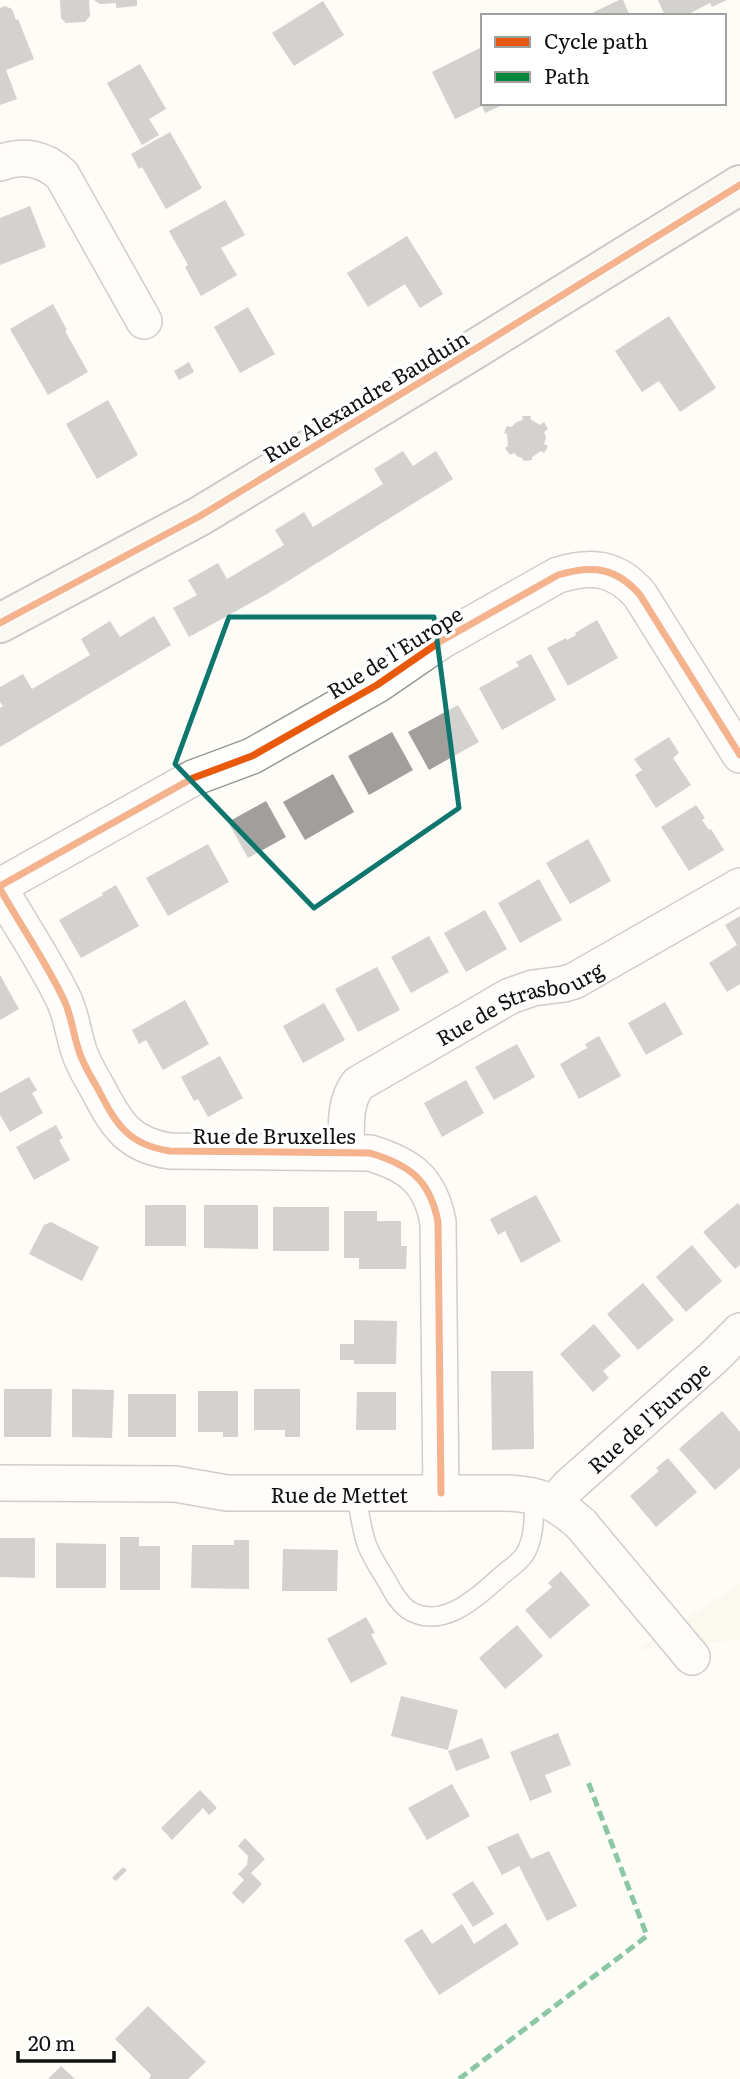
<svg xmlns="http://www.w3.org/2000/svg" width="740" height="2079" font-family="Literata,serif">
<rect width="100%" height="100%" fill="#fdfcf7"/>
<path fill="#f9f7e4" d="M740 1583V1640L637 1650Z"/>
<g fill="#a19f9c">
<path d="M60 0H89L90 16 85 22 66 23 61 18Z"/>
<path d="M94 0H137V6L116 8V3L100 4Z"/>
<path d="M619 0H623L630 16H586Z"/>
<path d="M658 0H727L712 7 710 3 685 16H665Z"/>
<path d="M323 1 344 35 294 66 272 33Z"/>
<path d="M5 6 12 9 16 20 18 19 34 59 6 70 17 99 0 105V8Z"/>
<path d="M482 47 483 103H507L485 113 482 106 455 119 432 72Z"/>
<path d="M140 64 166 109 149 119 159 135 142 145 107 83Z"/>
<path d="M170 132 202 188 166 209 142 167 139 169 131 154Z"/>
<path d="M225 200 245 235 221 248 237 275 201 296 185 267 188 265 169 231Z"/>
<path d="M30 206 46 247 0 265V218Z"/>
<path d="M407 236 443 294 420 308 405 284 368 307 347 273Z"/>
<path d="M53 304 67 330 65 331 88 372 48 395 10 329Z"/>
<path d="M248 307 275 354 240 373 214 327Z"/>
<path d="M669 316 716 388 680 412 659 381 642 392 615 351Z"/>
<path d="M189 362 194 372 179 380 174 371Z"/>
<path d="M108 400 138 455 97 479 66 424Z"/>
<path d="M522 416H531L530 419 540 425 544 422 548 429 544 432 546 438 544 444 548 446 546 450 544 453 541 451 532 457V460L524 461 522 458 518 457 514 453 510 455 505 448 508 446 507 434 504 433 507 426 511 427 517 422 523 420Z"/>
<path d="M403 451 413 466 436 451 453 479 267 594 189 637 173 608 197 595 188 580 218 563 227 579 284 545 275 530 304 512 313 527 383 484 374 469Z"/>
<path d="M154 616 171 645 0 747V708L3 706 0 702V687L23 674 32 689 90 655 81 639 110 621 120 637Z"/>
<path d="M597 620 618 658 568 686 547 648 566 638 567 640 576 635 575 633Z"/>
<path d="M531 654 556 700 502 730 479 688 519 666 516 662Z"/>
<path d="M458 705 479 742 429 770 408 732Z"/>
<path d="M392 732 413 770 369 795 348 756Z"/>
<path d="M669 737 679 753 673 758 691 785 656 808 635 775 642 770 634 759Z"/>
<path d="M333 774 354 812 305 840 283 802Z"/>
<path d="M266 801 286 837 248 858 228 822Z"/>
<path d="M696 805 705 818 702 820 709 830 711 829 724 850 689 871 661 827Z"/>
<path d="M588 839 611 881 570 904 546 863Z"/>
<path d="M208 844 229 882 168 916 146 878Z"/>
<path d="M539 879 562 920 520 943 498 903Z"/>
<path d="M116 885 139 926 81 958 59 920 103 895 102 893Z"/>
<path d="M485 910 507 949 466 972 444 933Z"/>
<path d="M740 916V984L727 992 709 963 737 945 725 925Z"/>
<path d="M429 936 449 972 411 993 391 957Z"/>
<path d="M377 967 400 1010 358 1032 335 989Z"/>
<path d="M0 975 19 1009 0 1020Z"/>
<path d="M185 1000 209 1044 163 1070 146 1040 139 1044 132 1030Z"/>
<path d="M665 1002 683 1034 646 1055 628 1023Z"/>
<path d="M324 1003 345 1040 303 1063 283 1026Z"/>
<path d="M599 1036 621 1076 579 1099 560 1064 587 1048 585 1044Z"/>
<path d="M517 1044 535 1077 494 1100 475 1067Z"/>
<path d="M220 1056 243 1098 208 1117 198 1099 194 1101 181 1077Z"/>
<path d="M29 1077 37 1090 32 1093 43 1113 10 1132 0 1115V1093Z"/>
<path d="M466 1080 484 1113 442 1137 424 1103Z"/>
<path d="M56 1125 63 1138 59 1140 70 1160 34 1180 16 1147Z"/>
<path d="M536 1195 561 1241 521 1263 505 1231 498 1235 490 1219Z"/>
<path d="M738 1203 740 1206V1265L735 1269 703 1232Z"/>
<rect x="145" y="1205" width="41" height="41"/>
<path d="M204 1205H258V1249L204 1248Z"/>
<rect x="273" y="1207" width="56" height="44"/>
<path d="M344 1211H377V1221H401V1246H407L406 1269H359V1258H344Z"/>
<path d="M51 1222 99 1247 82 1281 29 1254 44 1225Z"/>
<path d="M692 1245 722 1281 686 1312 656 1277Z"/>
<path d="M643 1283 674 1320 638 1350 607 1314Z"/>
<path d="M354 1320 397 1321 396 1364H354V1360H340V1344H354Z"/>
<path d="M594 1324 621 1356 603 1371 609 1378 593 1392 560 1354Z"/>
<path d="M491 1371H533L534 1449 492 1450Z"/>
<path d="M4 1389H52L51 1437H4Z"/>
<path d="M72 1389 114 1390 112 1438 72 1437Z"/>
<path d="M254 1389H300V1437H285V1430H254Z"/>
<path d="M198 1391H238V1437H223V1432H198Z"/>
<path d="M357 1392H396V1430H356Z"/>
<rect x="128" y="1394" width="48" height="43"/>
<path d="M722 1411 740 1432V1468L715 1490 679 1449Z"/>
<path d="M668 1458 697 1492 656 1527 630 1496 659 1471 656 1468Z"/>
<path d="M120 1537H139V1546H160V1590H120Z"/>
<path d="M0 1538H35V1578L0 1577Z"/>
<path d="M234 1540H249V1589L191 1588 192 1545H234Z"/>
<path d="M56 1543 106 1544V1588H56Z"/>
<path d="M283 1549 338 1550 337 1591H282Z"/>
<path d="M561 1571 590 1605 550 1639 525 1610 552 1587 548 1583Z"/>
<path d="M366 1617 375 1633 371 1634 387 1664 351 1683 327 1639Z"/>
<path d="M517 1625 543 1656 505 1689 479 1658Z"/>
<path d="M401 1696 458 1710 448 1750 391 1736Z"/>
<path d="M558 1733 571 1765 545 1775 552 1792 530 1801 510 1752Z"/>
<path d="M482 1738 490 1758 456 1771 448 1751Z"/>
<path d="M452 1784 470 1816 427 1840 408 1808Z"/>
<path d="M200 1790 217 1808 209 1815 203 1808 172 1840 161 1828Z"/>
<path d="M518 1833 531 1859 549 1851 577 1906 547 1921 519 1866 502 1875 487 1847Z"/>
<path d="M245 1838 265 1859 251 1873 262 1884 243 1904 232 1893 244 1880 238 1874 247 1865 248 1856 238 1846Z"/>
<path d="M123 1867 127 1870 116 1881 112 1878Z"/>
<path d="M473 1881 494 1914 473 1927 452 1894Z"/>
<path d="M506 1923 519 1944 439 1995 404 1940 422 1929 432 1944 462 1924 474 1944Z"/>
<path d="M148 2006 206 2062 188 2079H149L151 2075 115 2039Z"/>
<path d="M61 2066 75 2079H48Z"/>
</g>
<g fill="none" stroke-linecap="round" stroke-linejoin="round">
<g stroke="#979795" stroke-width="21">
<path id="lane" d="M356 1492C359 1510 361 1528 367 1545 372 1558 381 1571 388 1583 393 1592 398 1602 407 1609 441 1632 478 1597 501 1576 509 1569 520 1562 525 1554 535 1536 534 1516 534 1496"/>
</g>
<g stroke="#979795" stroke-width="38">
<g id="street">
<path d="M0 163C23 154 44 158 62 175L144 321"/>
<path d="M0 886 193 778 252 756 377 685 441 641 558 575C592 565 616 567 640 595L740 755"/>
<path d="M0 889C21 926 46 962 64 1000 72 1017 73 1034 79 1051 83 1064 91 1077 98 1089 116 1124 128 1145 170 1151L370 1153C410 1165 430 1180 438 1222L441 1493"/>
<path id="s1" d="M346 1152C347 1128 343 1104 358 1084L510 996 533 988 564 984 574 981 740 886"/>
<path id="s2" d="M0 1483 175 1484 227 1493H506C540 1494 556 1502 581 1524L692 1657"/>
<path id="s3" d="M554 1503 568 1487 714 1357 740 1331"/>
</g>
</g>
<g stroke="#8e8d8b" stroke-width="42">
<path id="secondary" d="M0 623 200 516 480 346 740 185"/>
</g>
<use href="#lane" stroke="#fffffe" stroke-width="18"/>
<use href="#street" stroke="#fffffe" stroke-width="35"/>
<use href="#secondary" stroke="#f6f4eb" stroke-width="38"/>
<path stroke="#00873e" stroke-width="5" stroke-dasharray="10 5" stroke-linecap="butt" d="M459 2079 647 1936 587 1779"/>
<g stroke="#fff" stroke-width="11">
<g id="cycleway">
<path d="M0 623 200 516 480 346 740 185"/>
<path d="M0 886 193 778 252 756 377 685 441 641 558 575C592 565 616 567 640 595L740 755"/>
<path d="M0 889C21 926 46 962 64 1000 72 1017 73 1034 79 1051 83 1064 91 1077 98 1089 116 1124 128 1145 170 1151L370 1153C410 1165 430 1180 438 1222L441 1493"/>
</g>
</g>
<use href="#cycleway" stroke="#e8590c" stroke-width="7"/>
</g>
<path d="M0 0H740V2079H0ZM229 617H434L459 808 314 908 175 764Z" fill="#fdfcf7" fill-opacity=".55" fill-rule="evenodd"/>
<path fill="none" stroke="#0f766e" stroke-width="5" stroke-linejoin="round" d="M229 617H434L459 808 314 908 175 764Z"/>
<g text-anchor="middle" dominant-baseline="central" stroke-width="7" stroke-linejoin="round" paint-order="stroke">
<g font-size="21" fill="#111" stroke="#fff">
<text transform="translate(365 395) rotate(-31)">Rue Alexandre Bauduin</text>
<text transform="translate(394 651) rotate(-32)">Rue de l'Europe</text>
<text stroke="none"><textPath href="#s1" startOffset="252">Rue de Strasbourg</textPath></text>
<text x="274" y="1134">Rue de Bruxelles</text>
<text stroke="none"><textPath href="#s3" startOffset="128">Rue de l'Europe</textPath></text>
<text stroke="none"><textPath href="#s2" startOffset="340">Rue de Mettet</textPath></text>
</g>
</g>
<rect x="481" y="14" width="245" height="91" fill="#ffffff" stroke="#a0a0a0" stroke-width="2"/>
<rect x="495" y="37" width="35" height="10" fill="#e8590c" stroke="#a0a0a0" stroke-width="2"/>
<text x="544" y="49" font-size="21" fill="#111111">Cycle path</text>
<rect x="495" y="72" width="35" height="10" fill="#00873e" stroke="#a0a0a0" stroke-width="2"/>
<text x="544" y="84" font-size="21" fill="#111111">Path</text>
<path d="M18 2051v10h96v-10" fill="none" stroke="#111111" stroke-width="3.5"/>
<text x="28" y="2051" font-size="21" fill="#111111" stroke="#ffffff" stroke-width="5" paint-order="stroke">20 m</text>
</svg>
